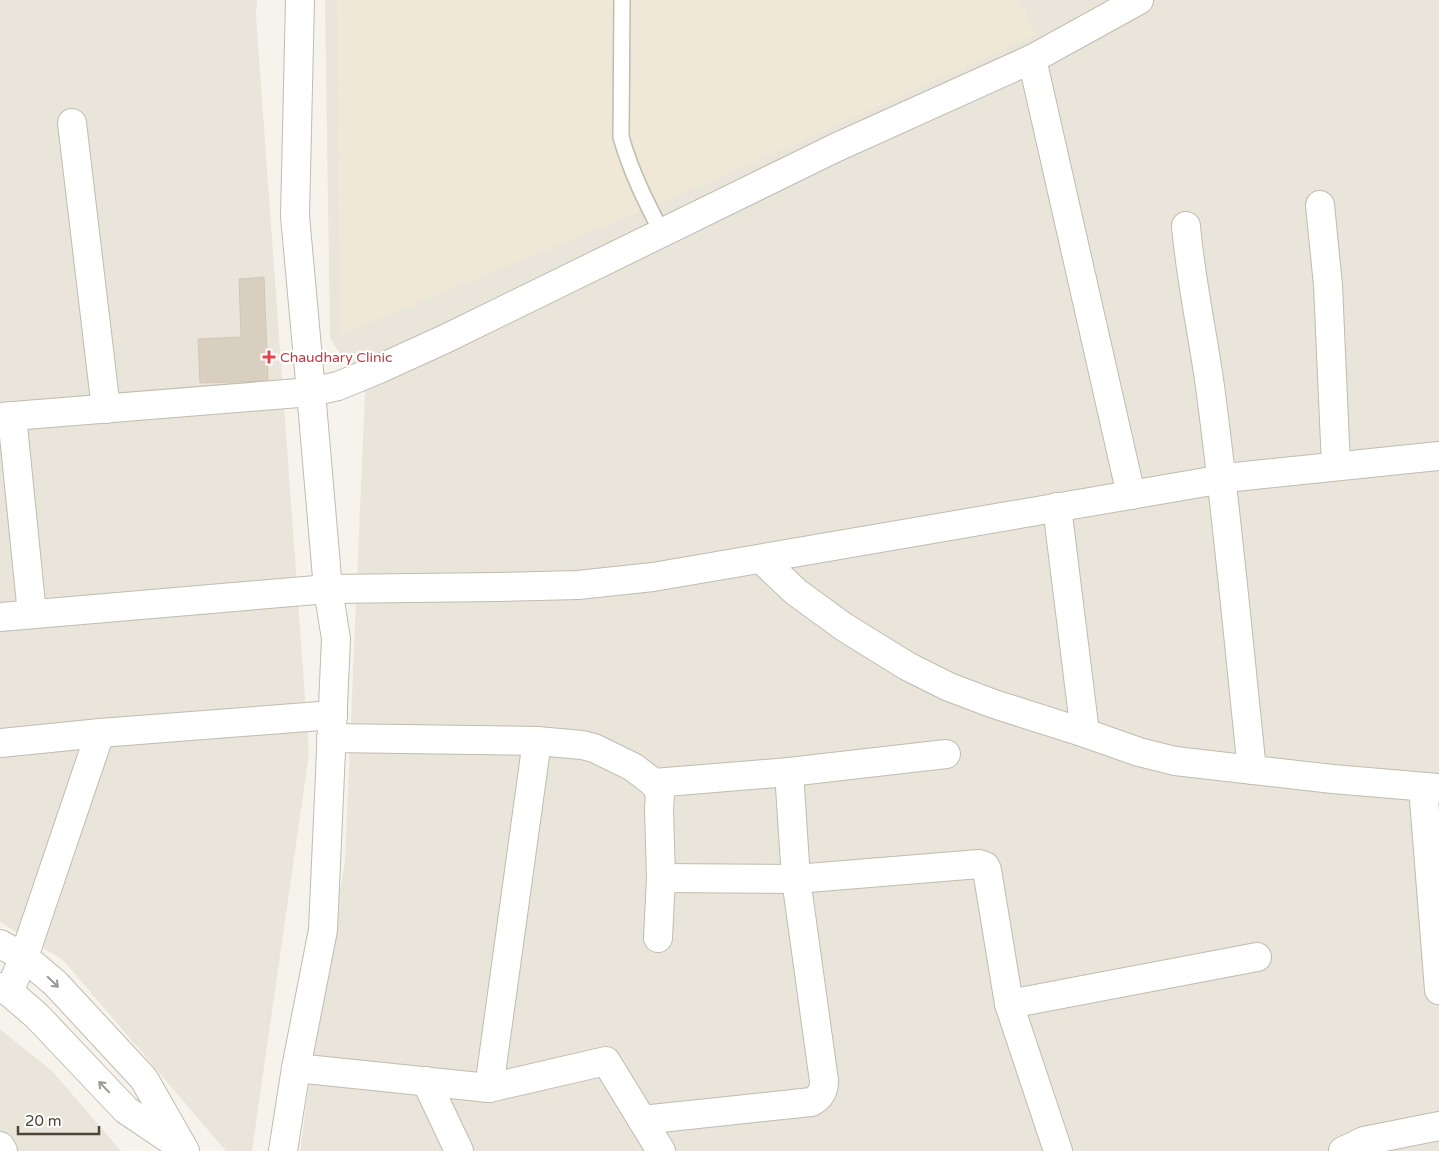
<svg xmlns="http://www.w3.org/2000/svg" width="1439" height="1151" font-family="'Varela Round',sans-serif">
<rect width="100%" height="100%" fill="#f6f3ec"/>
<g fill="#eae5da">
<path d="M0 0H257L256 15 309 754 252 1151H226L63 960 0 922Z"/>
<path d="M325 0H1439V1151H300L310 1077 345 860 365 393 330 338Z"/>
<path d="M0 1029 52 1071 121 1151H0Z"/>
</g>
<path fill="#efe8d6" d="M337 0H1020L1036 35 699 187 340 335Z"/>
<path fill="#d8cfc1" stroke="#d3c7b4" d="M264 277 268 381 200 383 198 339 241 337 239 279Z"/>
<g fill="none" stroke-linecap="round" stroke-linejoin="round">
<g stroke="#c2bbae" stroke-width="18">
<path id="service" d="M622 0 621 137C631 172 645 200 662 233"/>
</g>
<g stroke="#c2bbae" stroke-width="30">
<g id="minor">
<path d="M1032 59 1131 495"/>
<path d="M72 123 106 409"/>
<path d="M1320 205 1328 285 1336 466"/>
<path d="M1186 226C1191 285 1205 343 1212 402 1228 524 1239 647 1252 770"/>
<path d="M12 416 32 614"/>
<path d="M0 417 311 392 338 386 379 369 447 338 835 148 1032 59 1139 0"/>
<path d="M1057 507 1085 733"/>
<path d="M761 559 796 592 844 627 907 666 949 687 994 704 1085 733 1139 752 1175 761 1333 779 1439 788"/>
<path d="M0 617 328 589 498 587 578 585 653 577 1235 477 1439 456"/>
<path d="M331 738 537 741 489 1088"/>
<path d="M537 741 582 745 594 748 633 767 654 783 657 788 660 795 659 809 661 878 658 938"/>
<path d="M0 743 100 733 333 715"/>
<path d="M654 783 789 772 946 754"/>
<path d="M1423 787 1439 990"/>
<path d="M661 878 796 879 979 864 985 866 987 870 1009 1004 1058 1151"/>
<path d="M9 992 24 957 100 733"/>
<path d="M1009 1004 1257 957"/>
<path d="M426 1081 459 1151"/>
<path d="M642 1120 811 1102C821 1097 824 1091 824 1081L796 879 789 772"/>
<path d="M0 1146 3 1151"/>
</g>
</g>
<g stroke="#c2bbae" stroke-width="30">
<g id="tertiary">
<path d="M0 944 24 957 55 983 144 1079 185 1151"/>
<path d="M0 987 9 992 37 1016 126 1110 178 1145"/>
<path d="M296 1068 489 1088 606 1061 661 1151"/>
<path d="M283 1151 296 1068 323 930 336 639 328 589 311 392 295 216 300 0"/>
<path d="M1343 1151 1364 1141 1439 1126"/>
</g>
</g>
<use href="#service" stroke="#fff" stroke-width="15"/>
<use href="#minor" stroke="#fff" stroke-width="28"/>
<use href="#tertiary" stroke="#fff" stroke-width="28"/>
</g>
<defs><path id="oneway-shaft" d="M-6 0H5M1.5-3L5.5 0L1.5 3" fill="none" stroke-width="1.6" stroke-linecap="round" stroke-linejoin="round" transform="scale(1.25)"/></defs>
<g stroke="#9c9892">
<use href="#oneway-shaft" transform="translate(53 982) rotate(44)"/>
<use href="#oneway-shaft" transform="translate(104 1087) rotate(-134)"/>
</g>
<path fill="#e0444e" stroke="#fff" stroke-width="2" d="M266.5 349.5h5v5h5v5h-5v5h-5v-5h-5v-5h5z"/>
<g text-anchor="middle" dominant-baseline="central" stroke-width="4.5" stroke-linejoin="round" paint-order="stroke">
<g font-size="14" fill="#be3a42" stroke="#fff" text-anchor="start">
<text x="280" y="357">Chaudhary Clinic</text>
</g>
</g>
<path d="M18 1126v8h81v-8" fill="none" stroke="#4b4439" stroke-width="2.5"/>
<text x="25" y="1126" font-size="15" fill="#4b4439" stroke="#ffffff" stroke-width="4" paint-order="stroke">20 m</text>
</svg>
